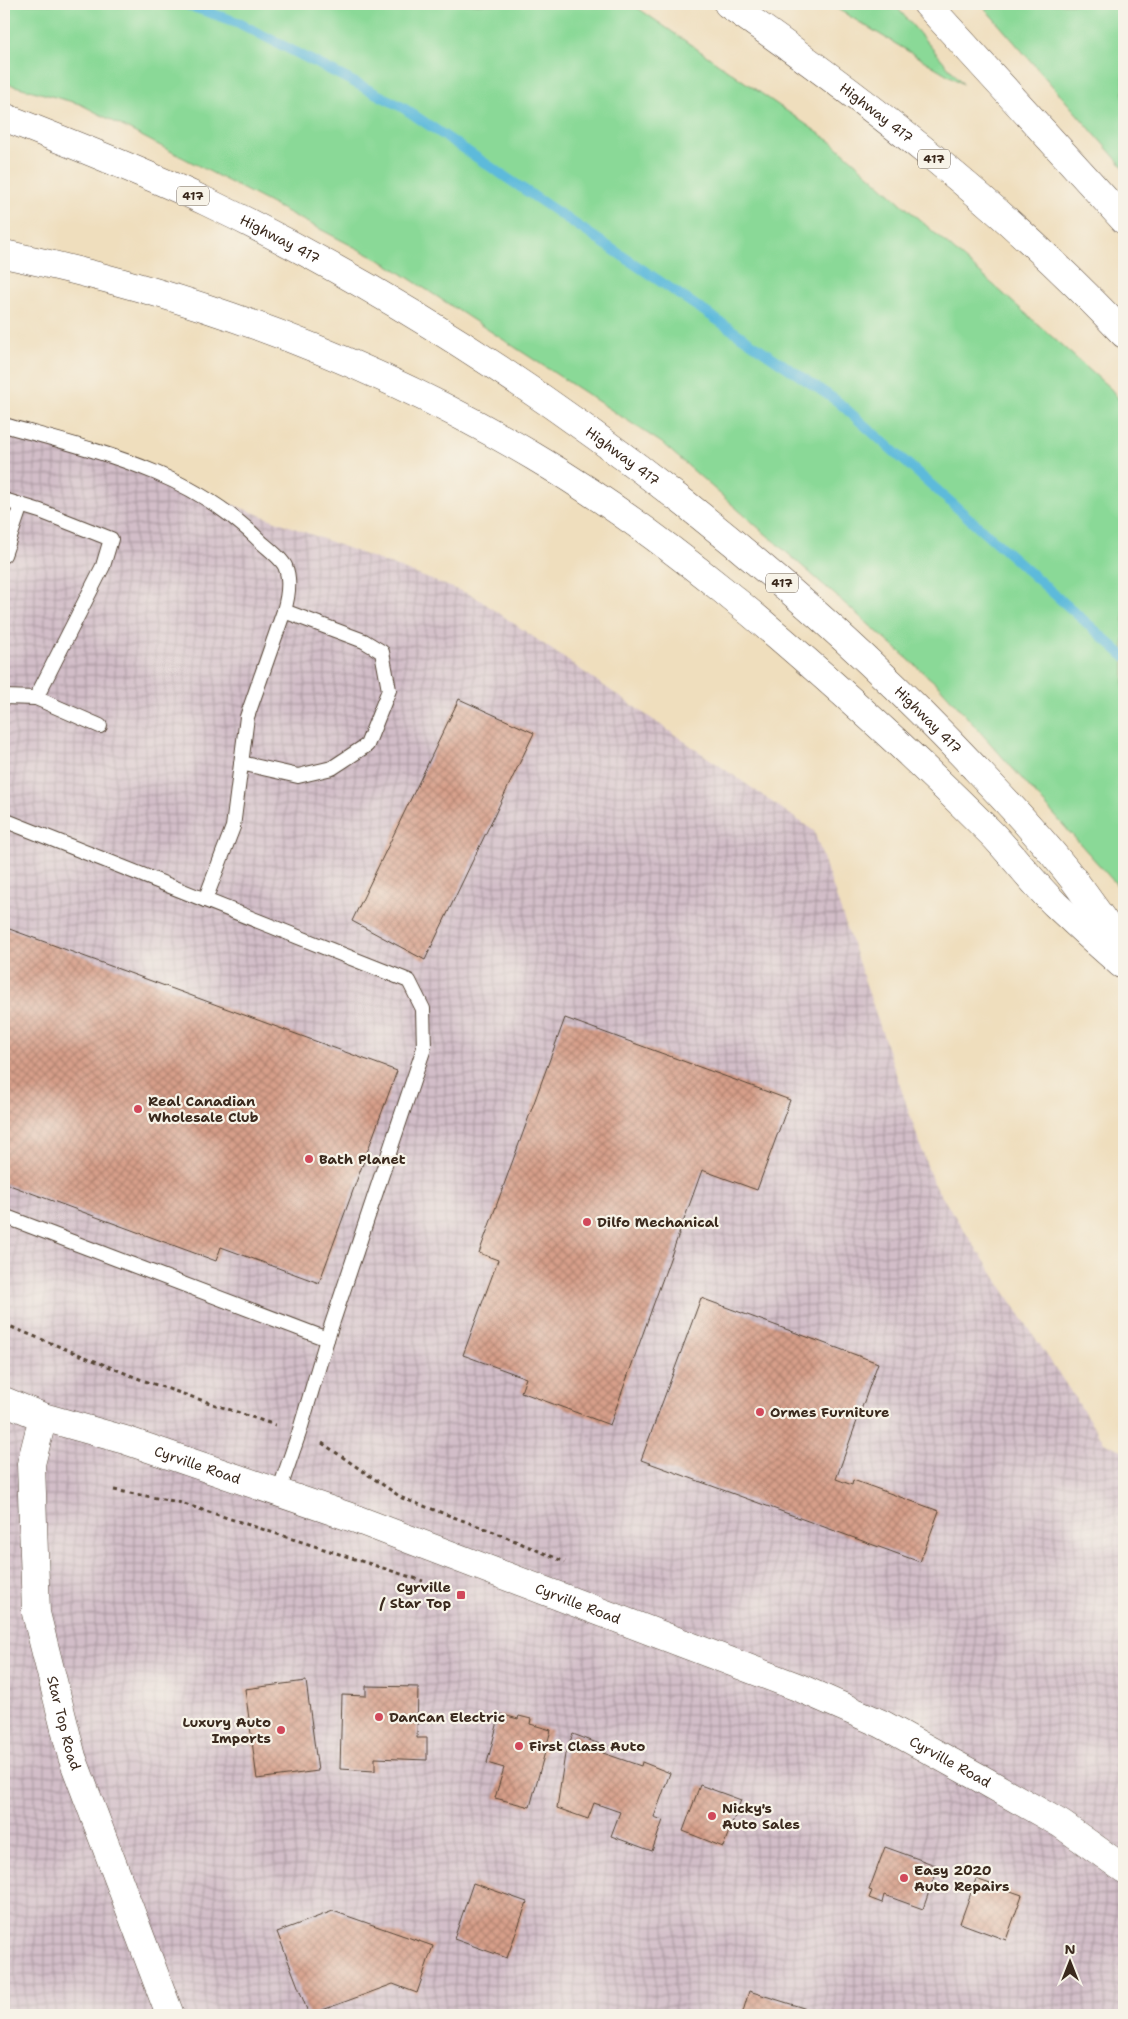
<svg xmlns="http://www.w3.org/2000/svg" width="1128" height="2019" font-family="'Shantell Sans',sans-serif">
<defs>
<pattern id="industrial-grid" width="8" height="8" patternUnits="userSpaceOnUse" patternTransform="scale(1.25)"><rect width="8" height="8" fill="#d2bdc8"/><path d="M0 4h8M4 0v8" fill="none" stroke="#ac9aa2"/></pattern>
<pattern id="building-cross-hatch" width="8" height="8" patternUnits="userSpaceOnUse" patternTransform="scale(1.25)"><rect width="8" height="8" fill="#d79f8a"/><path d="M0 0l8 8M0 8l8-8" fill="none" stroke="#b08270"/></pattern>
</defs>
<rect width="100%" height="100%" fill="#f7f3e8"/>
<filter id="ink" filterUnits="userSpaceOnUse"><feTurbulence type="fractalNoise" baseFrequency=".02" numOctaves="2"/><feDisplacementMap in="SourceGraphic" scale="10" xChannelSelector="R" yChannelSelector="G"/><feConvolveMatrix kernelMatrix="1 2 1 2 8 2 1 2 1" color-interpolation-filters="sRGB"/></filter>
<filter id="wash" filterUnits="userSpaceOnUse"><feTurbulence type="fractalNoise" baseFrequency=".0096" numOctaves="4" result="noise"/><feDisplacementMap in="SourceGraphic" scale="20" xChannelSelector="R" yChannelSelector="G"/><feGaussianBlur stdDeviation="1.12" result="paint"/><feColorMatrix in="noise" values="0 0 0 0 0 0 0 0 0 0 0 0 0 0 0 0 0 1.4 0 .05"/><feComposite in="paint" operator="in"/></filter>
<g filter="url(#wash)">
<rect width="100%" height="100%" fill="#efdebd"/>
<path fill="url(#industrial-grid)" d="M4 418 474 596 814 831 933 1183 1104 1442 1124 1451V2015H4Z"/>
<g fill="#8ad997" stroke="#62825a">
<path d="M4 4H632L833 143 1111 389 1124 406V893L940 687 662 443 387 264 80 104 4 83Z"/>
<path d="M829 4H894L963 84Z"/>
<path d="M981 4H1124V168Z"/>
</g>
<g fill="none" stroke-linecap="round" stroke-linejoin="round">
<path stroke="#5dbadb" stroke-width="10" d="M184 4 237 22 402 107 837 401 1124 656"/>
</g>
<g id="blocks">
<g fill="url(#building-cross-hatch)">
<path d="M459 699 534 733 425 960 352 921Z"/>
<path d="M4 927 397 1071 319 1283 221 1247 216 1261 4 1183Z"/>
<path d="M565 1018 790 1100 757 1190 702 1170 610 1425 521 1392 526 1378 463 1355 498 1260 479 1253Z"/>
<path d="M701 1298 878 1363 836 1479 852 1485 853 1480 939 1511 920 1562 641 1460Z"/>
<path d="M306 1681 318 1771 257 1779 245 1689Z"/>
<path d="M366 1686 418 1687 417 1738H427V1760L375 1758V1771L340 1769 342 1695 366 1696Z"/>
<path d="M500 1714 518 1719 519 1716 531 1719 530 1724 551 1730 530 1807 495 1798 504 1768 487 1763Z"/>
<path d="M573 1734 605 1746 603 1753 641 1766 642 1762 670 1773 654 1817 663 1820 652 1851 611 1836 620 1812 594 1803 588 1819 557 1808 565 1754Z"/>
<path d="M700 1785 741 1800 723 1847 683 1831Z"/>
<path d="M885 1847 938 1866 923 1909 884 1895 882 1903 869 1898 872 1891 869 1890Z"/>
<path d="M976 1879 1022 1895 1006 1940 960 1923Z"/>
<path d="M473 1883 527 1902 507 1958 454 1939Z"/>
<path d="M333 1911 433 1946 417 1993 393 1984 309 2015 277 1932Z"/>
<path d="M749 1991 826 2015H742Z"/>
</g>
</g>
</g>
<g filter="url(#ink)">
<use href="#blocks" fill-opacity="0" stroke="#564536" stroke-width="1"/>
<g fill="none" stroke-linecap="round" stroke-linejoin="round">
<g stroke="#564536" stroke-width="16">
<g id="service">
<path d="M4 425C96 451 191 471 261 542 268 548 281 558 285 566 291 580 288 597 284 611"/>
<path d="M4 500 40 511 111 539 103 566 36 698"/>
<path d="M4 555 21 505"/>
<path d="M4 697 36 698 100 726"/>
<path d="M4 820 409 981 423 1009 424 1048 327 1339"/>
<path d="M205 900 233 827 247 717 284 611 364 641 382 652 389 690 367 745 332 768 298 776 241 763"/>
<path d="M4 1216 327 1339 299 1433 279 1491"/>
</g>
</g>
<g stroke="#564536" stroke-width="29">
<g id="tertiary">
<path id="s1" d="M43 1417 31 1464 36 1613 72 1757 170 2015"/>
</g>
</g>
<g stroke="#564536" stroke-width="29">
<g id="secondary">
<path id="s2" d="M4 1401 43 1417 125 1440 356 1519 800 1688 882 1724 978 1777 1061 1824 1124 1869"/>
</g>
</g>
<g stroke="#564536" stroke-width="29">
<g id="motorway">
<path id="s3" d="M728 4C869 102 1007 209 1124 334"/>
<path d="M927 4 1124 220"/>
<path id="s4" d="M4 117C72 144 141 171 207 202 378 284 538 388 687 505 789 586 886 673 975 768 1009 804 1044 841 1074 880 1091 903 1107 926 1124 949"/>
<path d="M4 254C190 293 369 359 533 456 664 533 788 642 900 745 931 774 962 804 992 834 1014 857 1033 883 1056 905 1077 925 1099 945 1121 964"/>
</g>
</g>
<g stroke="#564536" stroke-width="3" stroke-dasharray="4 4" stroke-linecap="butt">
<path d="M4 1324 142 1380 275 1425"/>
<path d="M322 1443 402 1498 494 1532 565 1562"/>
<path d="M114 1490 178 1502 423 1581"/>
</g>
<use href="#service" stroke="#fff" stroke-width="14"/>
<use href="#tertiary" stroke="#fff" stroke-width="28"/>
<use href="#secondary" stroke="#fff" stroke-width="28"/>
<use href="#motorway" stroke="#fff" stroke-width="28"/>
</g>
</g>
<g fill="#d1495b" stroke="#f7f3e8" stroke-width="2">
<circle cx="138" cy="1109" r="5"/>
<circle cx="309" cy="1159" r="5"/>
<circle cx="587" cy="1222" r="5"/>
<circle cx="760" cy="1412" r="5"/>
<rect x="456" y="1590" width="10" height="10" rx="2.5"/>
<circle cx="379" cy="1717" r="5"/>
<circle cx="281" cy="1730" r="5"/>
<circle cx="519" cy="1746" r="5"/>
<circle cx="712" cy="1816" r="5"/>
<circle cx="904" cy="1878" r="5"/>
</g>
<g text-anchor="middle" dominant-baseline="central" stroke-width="4.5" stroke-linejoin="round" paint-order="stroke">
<g fill="#f7f3e8" stroke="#73665b" stroke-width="1">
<rect x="918" y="149.5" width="32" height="19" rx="4"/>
<rect x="177" y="186.5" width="32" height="19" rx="4"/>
<rect x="766" y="573.5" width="32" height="19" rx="4"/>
</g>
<g font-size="12" font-weight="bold" fill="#3b2a1e">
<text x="934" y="159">417</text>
<text x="193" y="196">417</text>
<text x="782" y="583">417</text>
</g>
<g font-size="14" fill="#3b2a1e" stroke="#f7f3e8">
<text stroke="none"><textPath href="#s3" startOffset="184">Highway 417</textPath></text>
<text stroke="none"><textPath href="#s4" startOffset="302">Highway 417</textPath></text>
<text stroke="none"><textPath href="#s4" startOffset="708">Highway 417</textPath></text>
<text stroke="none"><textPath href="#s4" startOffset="1112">Highway 417</textPath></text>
<text stroke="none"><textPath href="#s2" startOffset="204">Cyrville Road</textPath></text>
<text stroke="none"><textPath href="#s2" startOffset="609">Cyrville Road</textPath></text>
<text stroke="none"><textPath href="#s1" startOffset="311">Star Top Road</textPath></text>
<text stroke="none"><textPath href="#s2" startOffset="1014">Cyrville Road</textPath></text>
</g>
<g font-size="14" font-weight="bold" fill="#3b2a1e" stroke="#f7f3e8" text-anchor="start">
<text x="148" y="1101">Real Canadian<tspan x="148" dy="16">Wholesale Club</tspan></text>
<text x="319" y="1159">Bath Planet</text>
<text x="597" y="1222">Dilfo Mechanical</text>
<text x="770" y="1412">Ormes Furniture</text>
<text x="451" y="1587" text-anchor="end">Cyrville<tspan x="451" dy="16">/ Star Top</tspan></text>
<text x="389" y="1717">DanCan Electric</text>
<text x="271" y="1722" text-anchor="end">Luxury Auto<tspan x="271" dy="16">Imports</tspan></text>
<text x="529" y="1746">First Class Auto</text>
<text x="722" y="1808">Nicky's<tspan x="722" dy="16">Auto Sales</tspan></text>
<text x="914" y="1870">Easy 2020<tspan x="914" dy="16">Auto Repairs</tspan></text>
</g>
</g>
<rect width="1128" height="2019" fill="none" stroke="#f7f3e8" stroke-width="20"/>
<g transform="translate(1070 1962)" stroke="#f7f3e8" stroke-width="4" paint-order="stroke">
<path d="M0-4L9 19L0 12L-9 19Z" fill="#3b2a1e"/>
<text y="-8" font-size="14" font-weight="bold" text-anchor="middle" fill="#3b2a1e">N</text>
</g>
</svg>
